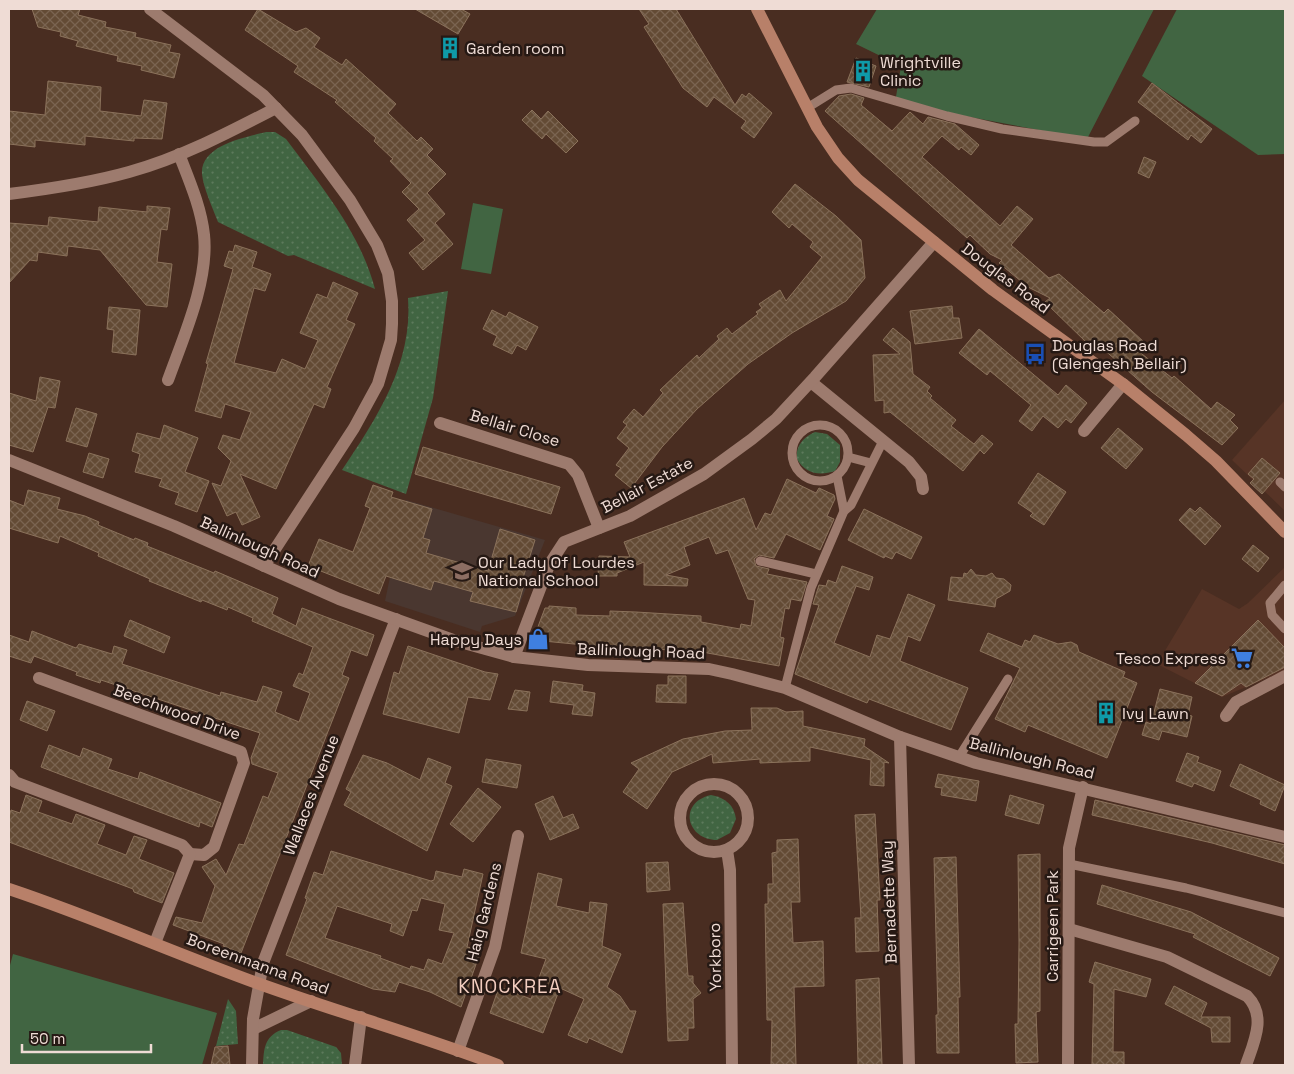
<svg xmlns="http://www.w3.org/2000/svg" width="1294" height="1074" font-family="'Space Grotesk',sans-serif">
<defs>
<pattern id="green-dots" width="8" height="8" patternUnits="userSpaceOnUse" patternTransform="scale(1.25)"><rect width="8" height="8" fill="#416542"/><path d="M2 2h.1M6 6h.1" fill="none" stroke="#5d7a5c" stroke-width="1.8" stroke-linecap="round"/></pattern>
<pattern id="building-cross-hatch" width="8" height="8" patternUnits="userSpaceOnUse" patternTransform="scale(1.25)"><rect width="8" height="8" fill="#634b35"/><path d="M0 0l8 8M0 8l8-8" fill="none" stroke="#7a6451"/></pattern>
</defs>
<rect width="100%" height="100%" fill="#492d21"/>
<g fill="#573426">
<path d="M1285 400V511L1232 460Z"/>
<path d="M1285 567V671L1222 697 1157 664 1202 589 1239 609 1248 603Z"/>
</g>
<path fill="#4a3730" d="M406 500 545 540 515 616 482 626 480 632 385 601Z"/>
<g fill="url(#green-dots)">
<path d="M266 132H275L286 139C321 186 360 232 375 289L294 255 288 256 218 222C213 209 203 187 202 174 200 145 246 137 266 132Z"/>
<path d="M448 291 433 398 406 494 342 470C377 418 413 363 408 298Z"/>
<path d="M815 432 827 434 840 445V462L835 471C820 476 805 474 797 459 795 446 804 437 815 432Z"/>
<path d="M711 795C726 798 734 805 736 819L730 833 717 840C687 840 677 803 711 795Z"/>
<path d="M228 999 236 1011 238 1044 216 1046Z"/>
<path d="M281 1030H287L336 1047 341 1053 342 1065H263C264 1049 264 1037 281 1030Z"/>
</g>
<g fill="#416542">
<path d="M877 9H1154L1087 139 895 103 901 66 856 44Z"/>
<path d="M1177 9H1285V154L1258 155 1142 76Z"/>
<path d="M473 203 503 209 491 274 461 269Z"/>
<path d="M13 954 217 1013 202 1065H9V969Z"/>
</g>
<g fill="url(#building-cross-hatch)" stroke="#8b725b" fill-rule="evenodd">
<path d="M32 9H80L78 15 106 22 105 27 136 33 135 37 171 45 169 52 180 54 174 78 141 70 142 66 117 61 118 56 76 46 78 41 60 36 61 32 38 27Z"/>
<path d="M258 9 296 32 306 28 320 38 314 47 342 65 346 59 396 104 388 113 417 141 421 137 433 149 427 155 446 174 427 193 445 214 435 223 453 244 423 270 409 253 425 240 407 220 419 209 402 192 411 183 390 161 393 159 374 141 376 138 335 102 337 100 294 72 298 66 245 30Z"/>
<path d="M415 9H461L470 14 458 34Z"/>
<path d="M639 9H676L735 105 742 94 746 97 749 93 772 113 754 138 741 128 746 121 714 97 707 107 683 88 644 27 649 24Z"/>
<path d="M856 58 876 66 869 87 847 82Z"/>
<path d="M48 81 101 87 100 111 141 116 144 100 167 103 162 139 134 138V141L85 136V145L35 140V147L9 144V111L45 115Z"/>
<path d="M1152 83 1212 129 1201 143 1191 135 1188 140 1138 102Z"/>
<path d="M851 94 864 98 861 105 892 131 910 112 923 124 928 117 955 124 979 145 971 155 961 147 959 150 942 136 922 157 1000 226 1017 206 1033 219 1011 245 1049 278 1059 274 1104 313 1108 309 1144 342 1137 350 1172 378 1174 376 1211 409 1217 402 1235 415 1230 420 1238 428 1222 445 1152 392 1092 339 1088 344 1045 302 1050 298 1028 287 999 263 1002 260 990 254 970 235 967 238 825 111 839 96Z"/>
<path d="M532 110 541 119 548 111 578 141 566 153 546 134 542 139 522 120Z"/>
<path d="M1144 157 1156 162 1149 178 1138 173Z"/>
<path d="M795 184 836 216 861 240 865 278 846 301 792 333 748 364 697 409 662 447 631 488 615 475 621 468 616 465 629 448 617 438 627 425 623 422 634 409 643 417 663 393 660 390 697 355 699 358 719 339 717 336 727 328 732 334 758 314 756 312 762 308 759 304 780 290 786 301 822 257 810 247 813 242 792 224 789 228 772 212Z"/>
<path d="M147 206 170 208 167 230 161 229 157 262 172 264 167 307 146 305 100 250 68 246 67 256 38 252 37 261 30 260 9 283V223L48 226 49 217 98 222 99 207 147 212Z"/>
<path d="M235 245 257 252 252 267 271 274 265 291 254 288 234 363 276 373 282 359 305 369 318 340 300 333 317 294 327 298 333 282 358 293 346 320 355 324 327 387 331 389 324 408 314 404 276 489 240 474 260 517 242 525 236 512 227 516 212 483 221 486 231 461 218 448 223 435 240 440 251 412 225 404 221 418 195 411 208 364 206 363 233 269 224 266 229 251 233 252Z"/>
<path d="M952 306 953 318H959L962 338 915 344 910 311Z"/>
<path d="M109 307 140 310 136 355 112 352 114 330 107 329Z"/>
<path d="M492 310 506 317 509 312 538 327 526 350 517 345 512 354 493 345 497 336 483 329Z"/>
<path d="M893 328 910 342 913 374 930 387 927 391 932 396 930 398 956 420 951 426 974 444 982 435 993 444 984 454 980 450 963 471 890 412 884 413V400L875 401 873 355 900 354 883 340Z"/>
<path d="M979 329 1058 395 1066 385 1087 403 1071 423 1066 419 1058 428 1043 416 1032 431 1019 421 1031 405 990 371 987 375 959 353Z"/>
<path d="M40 377 60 381 55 408 48 407 33 452 9 445V393L36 401Z"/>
<path d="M76 408 97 414 87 447 66 441Z"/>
<path d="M164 425 198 438 185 472 209 481 197 512 175 504 179 493 159 486 162 479 135 472 140 454 132 451 137 433 160 439Z"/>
<path d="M1118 428 1143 449 1126 469 1101 448Z"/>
<path d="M423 447 560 487 551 514 415 474Z"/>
<path d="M89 453 109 459 103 478 83 472Z"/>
<path d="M1262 458 1280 473 1262 494 1250 483 1254 479 1248 474Z"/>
<path d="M1038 473 1066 492 1044 525 1030 516 1033 513 1018 503Z"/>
<path d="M787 479 816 493 819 488 834 495 835 499 827 516 834 519 820 550 786 534 774 558 759 555 754 559 756 566 769 569 767 574 807 582 801 601 791 599 789 609 785 608 780 637 784 638 779 666 702 652 574 644 533 640 545 608H549V606L576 608V615L610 616V611L636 612 701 616V622L740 629 741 624 751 626 755 600 748 599 728 550 716 554 709 537 684 547 690 565 666 575 688 579 687 586 644 585V562L617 573V576H598L599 556 630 557 624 542 744 498 756 530 765 513 771 515Z"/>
<path d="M373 485 393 492 391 497 432 509 423 538 430 540 426 553 488 571 500 529 535 540 522 581H525L516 612 470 601 473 592 434 581 431 590 386 576 379 594 308 566 319 539 353 552 370 508 365 506Z"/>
<path d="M28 490 60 498 57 509 85 516 99 522 98 525 134 540 135 538 148 543 147 546 214 573 215 571 278 598 272 614 296 626 302 608 374 635 367 656 351 650 342 675 349 678 241 953 223 946 224 944 173 925 176 917 202 923 215 886 202 867 216 859 226 875 239 844 244 845 263 796 268 798 278 773 252 764 251 758 260 733 101 680 100 683 76 675 77 672 34 656 31 663 9 656V635L29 642 32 631 76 648 79 644 112 654 114 646 127 650 122 664 220 696 221 692 257 702 263 686 282 692 275 712 299 722 310 693 293 686 299 673 303 675 313 647 252 621 253 618 228 607 227 610 202 600 201 602 149 581 150 579 98 556 99 553 60 536 58 543 9 528V500L24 506Z"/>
<path d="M1200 507 1221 526 1205 545 1179 520 1190 508 1195 512Z"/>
<path d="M864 509 922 537 911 559 896 552 892 559 885 556 884 558 848 540Z"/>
<path d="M1253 545 1269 558 1258 572 1242 559Z"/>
<path d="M842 566 873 577 869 590 856 586 834 643 870 657 877 635 890 639 908 594 935 605 920 641 908 636 900 661 968 688 951 730 869 699 867 703 795 674 819 605 813 604 819 585 826 586 828 580 836 583Z"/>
<path d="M971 569 976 575 986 576 992 573 996 578 1004 579 1011 585 1010 591 996 599 995 607 948 600 951 577 963 578 964 573 967 574Z"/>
<path d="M130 620 170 637 164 653 124 636Z"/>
<path d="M1258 620 1285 648V667L1246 687 1241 683 1222 696 1195 683Z"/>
<path d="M988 633 1022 647 1025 640 1030 642 1034 635 1058 644 1071 642 1077 645 1079 652 1125 672 1123 677 1137 683 1107 758 1028 725 1025 732 995 719 1020 668 980 651Z"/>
<path d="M408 646 485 672 498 674 490 700 468 697 459 733 383 714 394 672 399 674Z"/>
<path d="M668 676H686V703L656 702 657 685H668Z"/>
<path d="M553 681 583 685 582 691 595 693 592 716 572 714 574 705 550 702Z"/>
<path d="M1160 689 1192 697 1188 715 1192 716 1187 737 1162 731 1159 740 1142 735 1146 722 1151 724Z"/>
<path d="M515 690 530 692 527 711 508 709Z"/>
<path d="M27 701 55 711 47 731 20 720Z"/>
<path d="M751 708H777L786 712 803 711V726L865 739 864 746 889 763 884 762V786L870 785 871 760 810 747V761L760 763V759L713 763 712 754 672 772 647 809 623 792 639 769 631 763 683 739 725 731 752 730Z"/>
<path d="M49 745 80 757 83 748 112 759 108 769 138 779 140 772 221 803 212 827 200 822 199 827 41 767Z"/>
<path d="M1187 753 1199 757 1197 762 1221 771 1214 791 1194 783 1192 787 1176 781Z"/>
<path d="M363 755 387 763 420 780 428 758 451 767 445 783 452 786 427 851 344 805 351 792 346 789Z"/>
<path d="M486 759 521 765 517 788 482 782Z"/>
<path d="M1240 764 1285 785 1275 811 1260 804 1261 800 1230 786Z"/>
<path d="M938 774 979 781 976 801 941 795 942 788 935 787Z"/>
<path d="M478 788 501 807 473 842 450 824Z"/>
<path d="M26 795 42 801 38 812 72 824 76 814 105 825 97 844 126 855 134 836 147 840 139 859 174 873 162 903 134 892 133 889 9 842V817L11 810 20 813Z"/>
<path d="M1010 795 1044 805 1039 824 1005 815Z"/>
<path d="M553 796 563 818 573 814 579 828 550 840 535 804Z"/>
<path d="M1095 800 1285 845V864L1212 843 1092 815Z"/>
<path d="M875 814 880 900H877L879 951 856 952 855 918H861L855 815Z"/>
<path d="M798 839 800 902H791L793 943 823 941 824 986 794 987 796 1065H771L772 1020H767L765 904H768V884H773L772 853 777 852V840Z"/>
<path d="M331 851 431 881 434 880 436 871 462 877 464 869 483 874 467 947 481 950 461 1007 430 992 399 982 395 992 373 989 286 955 307 899 305 898 314 872 323 875ZM421 898 445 904 439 930 454 933 442 964 428 959 424 970 411 966 410 969 380 958 381 956 325 938 337 906 392 924 390 931 403 936 412 910 417 911Z"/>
<path d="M1040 854V1011L1036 1012 1038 1062 1016 1063 1015 1024H1018L1019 943 1018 855Z"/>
<path d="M956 857 960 997H958L959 1053H937L936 1015H938L934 858Z"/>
<path d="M668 862 670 890 647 892 646 863Z"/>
<path d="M538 873 562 879 556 906 589 913 590 902 607 904 602 946 621 954 607 987 620 996 630 1011H636L622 1053 589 1038 587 1043 568 1035 584 999 560 988 543 1033 490 1013 499 987 531 999 546 959 521 953Z"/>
<path d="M1102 885 1191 912 1279 958 1270 976 1193 937 1195 934 1097 904Z"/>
<path d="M683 903 688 976H693V983L701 993 693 999 694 1028H688V1040L668 1041 663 904Z"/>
<path d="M1095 962 1151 979 1146 997 1114 989 1113 1052H1124V1065H1092L1094 984 1089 982Z"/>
<path d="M879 978 882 1065H858L856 980Z"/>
<path d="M1174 986 1207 1003 1201 1017H1230V1042H1212L1211 1028 1165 1004Z"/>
<path d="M228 1046 230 1065H211L215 1047Z"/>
</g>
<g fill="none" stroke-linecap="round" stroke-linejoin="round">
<g stroke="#9d7b6e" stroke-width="9">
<path d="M807 108 836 90 851 88 947 116 1002 129 1094 142H1106L1135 121"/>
<circle cx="820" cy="453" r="28"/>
<path d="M848 457 871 463"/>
<path d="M837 476 844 511"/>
<path d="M1280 482 1285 487"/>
<path d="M760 561 816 574"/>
<path d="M1285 585 1270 603 1272 615 1285 629"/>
<path d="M785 688 811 588 844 511 851 505 883 441"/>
<path d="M959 757 1008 679"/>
<path d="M1069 864 1186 888 1285 913"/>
</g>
<g stroke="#9d7b6e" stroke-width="12">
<path d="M150 9 263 95 302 135 350 200 377 245 388 273 392 301V324L391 340 378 384 354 428 264 566"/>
<path d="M9 194C49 189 90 183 129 172 180 158 230 132 276 108"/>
<path d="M168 380C183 338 209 281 204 235 201 207 189 180 179 154"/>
<path d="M811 382 909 462 921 477 923 489"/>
<path d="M440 423 569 464 578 475 599 528"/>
<path d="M1084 431 1123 384"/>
<path d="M514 657 588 665 709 669 732 674 785 688 900 737 976 763 1285 837"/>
<path d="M39 678 241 752 244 763 214 847 204 855 190 854"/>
<path d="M1226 716 1236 702 1285 676"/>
<path d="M900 737 909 1065"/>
<path d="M9 775 15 782 182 845 190 854 155 943"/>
<circle cx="714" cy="818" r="34"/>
<path d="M727 850 730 870 732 1065"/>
<path d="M1069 929 1167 957 1247 996C1267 1016 1254 1042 1246 1065"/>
<path d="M253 1029 311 1001"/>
<path d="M458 1051 495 947 518 836"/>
<path d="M252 1065 253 1019 263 963 396 619"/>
<path d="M355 1065 361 1017"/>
<path d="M1068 1065 1069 848 1083 787"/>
</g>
<path stroke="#9d7b6e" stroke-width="12" d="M9 460 174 526 339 599 453 640 514 657 549 565 564 542 630 516 704 474 752 439 776 419 815 377 934 242"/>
<g stroke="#b88069" stroke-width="12">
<path d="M757 9 817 127 838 158 858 180 993 290 1123 384 1186 435 1216 461 1285 532"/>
<path d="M9 889C93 917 174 953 257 983 337 1012 419 1035 498 1065"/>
</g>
</g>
<defs>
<g id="building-bare" transform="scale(1.725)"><path d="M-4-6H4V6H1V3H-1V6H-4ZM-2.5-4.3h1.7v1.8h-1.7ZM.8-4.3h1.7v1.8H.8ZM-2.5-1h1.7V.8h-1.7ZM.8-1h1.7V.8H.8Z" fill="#0f9aa8" stroke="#261914" stroke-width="2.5" paint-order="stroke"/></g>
<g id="bus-bare" transform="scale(1.725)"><path d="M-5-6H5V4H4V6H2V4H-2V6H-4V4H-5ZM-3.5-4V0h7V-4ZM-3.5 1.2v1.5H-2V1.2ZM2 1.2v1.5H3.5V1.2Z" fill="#1a4fb4" stroke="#261914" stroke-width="2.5" paint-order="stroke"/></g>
<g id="school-bare" transform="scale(1.725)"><path d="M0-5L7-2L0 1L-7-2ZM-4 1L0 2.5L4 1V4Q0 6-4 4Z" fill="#8d6e63" stroke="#261914" stroke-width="2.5" paint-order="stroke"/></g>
<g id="shop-bare" transform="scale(1.725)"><path d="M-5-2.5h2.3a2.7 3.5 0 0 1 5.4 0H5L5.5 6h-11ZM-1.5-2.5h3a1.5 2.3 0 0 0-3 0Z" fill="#3f7fe0" stroke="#261914" stroke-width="2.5" paint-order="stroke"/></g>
<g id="supermarket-bare" transform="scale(1.725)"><path d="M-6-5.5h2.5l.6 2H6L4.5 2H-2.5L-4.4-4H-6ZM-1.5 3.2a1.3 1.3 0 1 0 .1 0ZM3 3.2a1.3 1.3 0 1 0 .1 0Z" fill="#3f7fe0" stroke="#261914" stroke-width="2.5" paint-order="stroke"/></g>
</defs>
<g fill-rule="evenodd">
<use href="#building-bare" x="450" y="48"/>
<use href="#building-bare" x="863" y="71"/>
<use href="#bus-bare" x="1035" y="354"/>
<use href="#school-bare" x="462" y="571"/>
<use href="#shop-bare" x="538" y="639"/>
<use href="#supermarket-bare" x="1242" y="658"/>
<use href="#building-bare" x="1106" y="713"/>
</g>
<g text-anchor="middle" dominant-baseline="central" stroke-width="5" stroke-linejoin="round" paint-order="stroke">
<g font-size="16" fill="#efdcd5" stroke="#261914" text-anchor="start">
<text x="466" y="48">Garden room</text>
<text x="880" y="62">Wrightville<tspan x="880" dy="18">Clinic</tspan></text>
<text x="1052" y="345">Douglas Road<tspan x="1052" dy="18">(Glengesh Bellair)</tspan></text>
<text x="478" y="562">Our Lady Of Lourdes<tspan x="478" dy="18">National School</tspan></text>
<text x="522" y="639" text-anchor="end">Happy Days</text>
<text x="1226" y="658" text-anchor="end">Tesco Express</text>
<text x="1122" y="713">Ivy Lawn</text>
</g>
<g font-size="16" fill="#efdcd5" stroke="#261914">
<text transform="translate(1006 278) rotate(37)">Douglas Road</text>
<text transform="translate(515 428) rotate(17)">Bellair Close</text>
<text transform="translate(647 485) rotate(-28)">Bellair Estate</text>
<text transform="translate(260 547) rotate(24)">Ballinlough Road</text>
<text transform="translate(641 651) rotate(2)">Ballinlough Road</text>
<text transform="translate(177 712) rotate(20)">Beechwood Drive</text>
<text transform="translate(1032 758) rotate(14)">Ballinlough Road</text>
<text transform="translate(311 795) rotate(-69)">Wallaces Avenue</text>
<text transform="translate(889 902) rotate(-92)">Bernadette Way</text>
<text transform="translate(484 912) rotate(-76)">Haig Gardens</text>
<text transform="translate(1052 926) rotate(-90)">Carrigeen Park</text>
<text transform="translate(715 957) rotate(-91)">Yorkboro</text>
<text transform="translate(258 964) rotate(20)">Boreenmanna Road</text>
</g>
<g font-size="19" letter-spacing="1" fill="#f2cdbf" stroke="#261914">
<text x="510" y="986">KNOCKREA</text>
</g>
</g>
<rect width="1294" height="1074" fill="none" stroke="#efdcd5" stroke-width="20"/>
<path d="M22 1044v8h129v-8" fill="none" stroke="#efdcd5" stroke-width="2.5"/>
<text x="30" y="1044" font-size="15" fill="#efdcd5" stroke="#261914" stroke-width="4" paint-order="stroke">50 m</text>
</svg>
